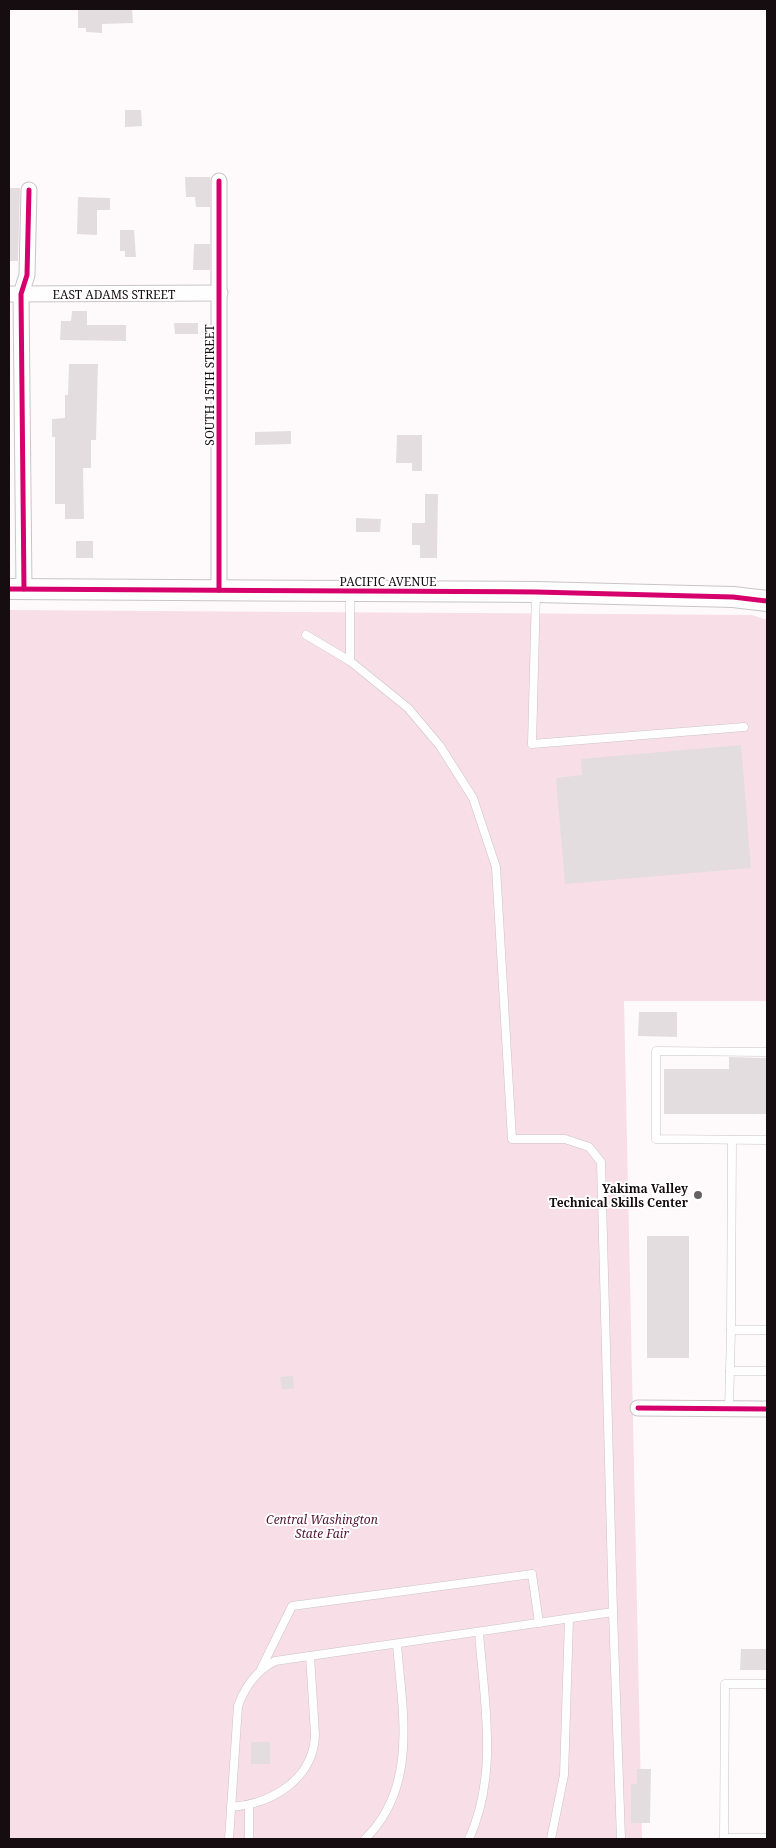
<svg xmlns="http://www.w3.org/2000/svg" width="776" height="1848" font-family="'Noto Serif',serif">
<rect width="100%" height="100%" fill="#fefafc"/>
<path fill="#f8dee6" d="M9 610 752 615 767 620V1001H624L642 1839H9Z"/>
<g fill="#e4dddf">
<path d="M78 9H132L133 23 102 24V33L86 32V28H78Z"/>
<path d="M125 110H141L142 126 125 127Z"/>
<path d="M185 177H210V207H196L195 197H186Z"/>
<path d="M9 188H20L18 261H9Z"/>
<path d="M78 197 110 198V210H97V235L77 234Z"/>
<path d="M120 230H134L136 257H125V251H120Z"/>
<path d="M194 244H210V270H193Z"/>
<path d="M72 311H87V325H126V341L60 340 61 321H71Z"/>
<path d="M174 323H198V334H175Z"/>
<path d="M69 364H98L96 440H91V468H83L84 519H65V504H55V437H52V419L65 418V395H68Z"/>
<path d="M291 431V444L255 445V432Z"/>
<path d="M397 435H422V471H412V463H396Z"/>
<path d="M425 494H438L437 558H420V545H412V523H425Z"/>
<path d="M356 518 381 519 380 532H356Z"/>
<rect x="76" y="541" width="17" height="17"/>
<path d="M741 745 751 868 565 884 556 778 582 775 581 759Z"/>
<path d="M639 1012H677V1037L638 1036Z"/>
<path d="M729 1057 767 1058V1114H664V1069H729Z"/>
<rect x="647" y="1236" width="42" height="122"/>
<path d="M293 1376 294 1388 282 1390 280 1377Z"/>
<path d="M741 1649H767V1670H740Z"/>
<rect x="251" y="1742" width="19" height="22"/>
<path d="M637 1769H651L650 1823H631V1784H637Z"/>
</g>
<g fill="none" stroke-linecap="round" stroke-linejoin="round">
<g stroke="#cac4c6" stroke-width="9">
<g id="service">
<path d="M350 591V661"/>
<path d="M536 592 532 744 744 727"/>
<path d="M306 635 350 661 408 708 440 746 473 798 496 867 512 1139H565L589 1147 601 1162 613 1612 621 1839"/>
<path d="M767 1052 656 1051V1139L767 1140"/>
<path d="M731 1330 732 1140"/>
<path d="M767 1330H731L730 1371H767"/>
<path d="M729 1408 730 1371"/>
<path d="M261 1669 292 1606 532 1574 539 1623"/>
<path d="M767 1684H725L724 1838H767"/>
<path d="M249 1805V1839"/>
<path d="M231 1807C272 1804 314 1779 315 1734L310 1656"/>
<path d="M229 1839 238 1706C245 1686 256 1671 275 1661L613 1612"/>
<path d="M365 1839C419 1786 402 1711 397 1644"/>
<path d="M469 1839C499 1773 484 1701 479 1632"/>
<path d="M551 1839 564 1775 569 1619"/>
</g>
</g>
<g stroke="#cac4c6" stroke-width="17">
<g id="minor">
<path d="M9 294 220 293"/>
<path d="M24 589 21 294 27 275 29 190"/>
<path d="M219 590V181"/>
<path d="M638 1408 767 1409"/>
</g>
</g>
<g stroke="#cac4c6" stroke-width="22">
<path id="tertiary" d="M9 589 536 592 733 597 767 601"/>
</g>
<use href="#service" stroke="#fffeff" stroke-width="8"/>
<use href="#minor" stroke="#fffeff" stroke-width="15"/>
<use href="#tertiary" stroke="#fffeff" stroke-width="20"/>
<g stroke="#fff" stroke-width="8">
<g id="cycleway">
<path d="M9 589 536 592 733 597 767 601"/>
<path d="M24 589 21 294 27 275 29 190"/>
<path d="M219 590V181"/>
<path d="M638 1408 767 1409"/>
</g>
</g>
<use href="#cycleway" stroke="#d6006c" stroke-width="5"/>
</g>
<circle fill="#676063" stroke="#fff" stroke-width="2" cx="698" cy="1195" r="5"/>
<g text-anchor="middle" dominant-baseline="central" stroke-width="4" stroke-linejoin="round" paint-order="stroke">
<g font-size="12" fill="#150d10" stroke="#fff">
<text x="114" y="294">EAST ADAMS STREET</text>
<text transform="translate(209 385) rotate(-90)">SOUTH 15TH STREET</text>
<text x="388" y="581">PACIFIC AVENUE</text>
</g>
<g font-size="12" font-weight="bold" fill="#150d10" stroke="#fff" text-anchor="end">
<text x="688" y="1188">Yakima Valley<tspan x="688" dy="14">Technical Skills Center</tspan></text>
</g>
<g font-size="12" font-style="italic" fill="#53142f" stroke="#fff">
<text x="322" y="1519">Central Washington<tspan x="322" dy="14">State Fair</tspan></text>
</g>
</g>
<rect width="776" height="1848" fill="none" stroke="#150d10" stroke-width="20"/>
</svg>
